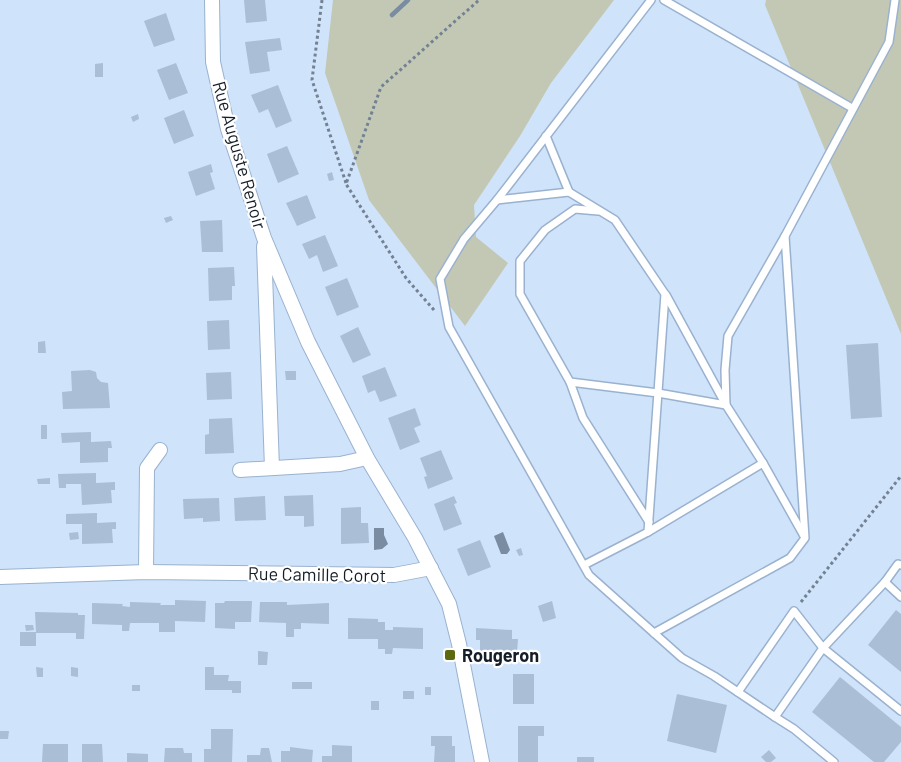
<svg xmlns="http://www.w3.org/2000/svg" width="901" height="762" font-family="Barlow,sans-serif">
<rect width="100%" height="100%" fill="#cfe3fb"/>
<g fill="#c3c8b5">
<path d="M333 0H614L551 83 520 136 474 205 476 237 508 263 465 326 369 200 325 73Z"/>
<path d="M766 0H901V334L765 5Z"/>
</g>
<g fill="#798ca2">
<path d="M374 528H384V535L388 544 382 549 374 550Z"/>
<path d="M503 532 510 550 507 554H501L494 536Z"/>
</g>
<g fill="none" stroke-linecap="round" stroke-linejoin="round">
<path stroke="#798ca2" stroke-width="4.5" d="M392 15 408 0"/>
</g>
<g fill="#aabed6">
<path d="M244 0H265L267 21 246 23Z"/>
<path d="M166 13 175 40 154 47 144 21Z"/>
<path d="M280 38 282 50 267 52 270 71 250 74 245 42Z"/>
<path d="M103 63V77H95V64Z"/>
<path d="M176 63 188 93 169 100 157 70Z"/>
<path d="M278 85 292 121 276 128 268 109 259 113 251 95Z"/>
<path d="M184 110 194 136 174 144 164 118Z"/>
<path d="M138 114 139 119 133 122 131 117Z"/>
<path d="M287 146 299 174 278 183 267 154Z"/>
<path d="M211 164 213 172 210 173 215 189 196 196 188 172Z"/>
<path d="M332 172 334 180 329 181 327 174Z"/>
<path d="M307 195 316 218 297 226 286 203Z"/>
<path d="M171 216 173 220 166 223 164 218Z"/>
<path d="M222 220 223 252H202L200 221Z"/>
<path d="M325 235 338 266 323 272 317 255 309 259 302 244Z"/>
<path d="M234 267 235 286H232V300L209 301 208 268Z"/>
<path d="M347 278 359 307 337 316 325 287Z"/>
<path d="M229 320 230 349 208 350 207 321Z"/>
<path d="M358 327 371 355 353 363 340 336Z"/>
<path d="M45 341 46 353H38V342Z"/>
<path d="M878 343 882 417 851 419 846 345Z"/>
<path d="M385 367 397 396 380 402 375 390 368 393 362 376Z"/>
<path d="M90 370 96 372 97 378 101 382 108 383 110 408 63 409 62 392 72 391 71 371Z"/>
<path d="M285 371H296V380H286Z"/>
<path d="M231 372 232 399 207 400 206 373Z"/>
<path d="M415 408 421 425 414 428 420 442 400 450 388 418Z"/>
<path d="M232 418 234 453 205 454V435L209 434V419Z"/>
<rect x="41" y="425" width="6" height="14"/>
<path d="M91 432V442L111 441 112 448H108V462L80 463V442L62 443 61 433Z"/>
<path d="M441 450 453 479 428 489 424 477 427 476 420 458Z"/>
<path d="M96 473V483L115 482V490H111L112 503 82 505 81 484H66V488H59L58 474Z"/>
<path d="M50 478V484H38L37 479Z"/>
<path d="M313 495 314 526 304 527V516H285L284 496Z"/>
<path d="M265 496 266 520 235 521 234 498Z"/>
<path d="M454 496 457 503 454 504 462 524 444 531 434 504Z"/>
<path d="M219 498 220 521 203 522V518L184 519 183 499Z"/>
<path d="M361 507V523H368L369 543 341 544V508Z"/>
<path d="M97 513V523L116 522V529H112L113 543 82 544V524H66V514Z"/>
<path d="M78 532 79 539 70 540 69 533Z"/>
<path d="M480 540 491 567 468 576 457 549Z"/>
<path d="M521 548 523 555 519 556 516 550Z"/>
<path d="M175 600 206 601 205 622 175 621V632H159V623H130L129 631H122V625L92 624V603L123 604 122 606 130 607V602L161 603 160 605H175Z"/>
<path d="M225 601H252L251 622H235V629L215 628V603H224Z"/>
<path d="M552 601 556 618 543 622 538 606Z"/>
<path d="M260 602H287V605L329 603V624L301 623V629H294V637H286V623L259 622Z"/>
<path d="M896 610 901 614V672L868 645Z"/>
<path d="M35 612 78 613V615H85L84 639H76V633H36V646H20V632H36Z"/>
<path d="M348 618 378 619V622H385V630H393V627L423 628V649L393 648 392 654H385V649H378V639H348Z"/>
<path d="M25 625H33L34 630 26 631Z"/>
<path d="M476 628 512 630V639H518L517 653 480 651V640H476Z"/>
<path d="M258 651 268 652 267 665H258Z"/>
<path d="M36 667 43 668V677H37Z"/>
<path d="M71 667 78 668V677L71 676Z"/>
<path d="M205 667H214V675H229L228 681H241V693H232V690H205Z"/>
<rect x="513" y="674" width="21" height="30"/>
<path d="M840 677 901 727V742L884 762H874L812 712Z"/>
<rect x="292" y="682" width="20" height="7"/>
<rect x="132" y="685" width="8" height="6"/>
<rect x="425" y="687" width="6" height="8"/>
<rect x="403" y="691" width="11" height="8"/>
<path d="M677 694 727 705 716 753 667 741Z"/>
<rect x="371" y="701" width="8" height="9"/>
<path d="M518 726H544V736H538V762H518Z"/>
<path d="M211 729H233L232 762H204V749H211Z"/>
<path d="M0 731H9L8 739H0Z"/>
<path d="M431 736H452V746H455V762H434L435 746H431Z"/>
<path d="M43 744H68V762H42Z"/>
<path d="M82 744H102L103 762H82Z"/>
<path d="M332 745 352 746V762H322V756H332Z"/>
<path d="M290 747 313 750 312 762H281V751H290Z"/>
<path d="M165 748H183L184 753H192V762H164Z"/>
<path d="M261 748H269L272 762H247V755H260Z"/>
<path d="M769 750 776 758 771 762H766L761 757Z"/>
<path d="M127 753 148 754V762H127Z"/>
<rect x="577" y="757" width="17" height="5"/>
</g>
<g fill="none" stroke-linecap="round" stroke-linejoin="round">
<g stroke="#9ab2cf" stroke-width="10">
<g id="service">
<path d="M664 0 852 108"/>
<path d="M546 136 569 192"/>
<path d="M497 200 651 0"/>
<path d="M598 211 575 209 545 230 520 261V294L570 382 658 393 726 405 725 370 728 336 785 236 805 538 790 558 654 633"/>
<path d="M785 236 889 42 895 0"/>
<path d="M570 382 583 418 649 522"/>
<path d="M763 463 804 536"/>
<path d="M648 532 763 463 726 405 666 295"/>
<path d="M584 565 648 532 665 294 615 220 569 192 497 200 464 239 440 279 449 327 589 575 682 658 714 676 775 717"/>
<path d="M885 582 901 597"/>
<path d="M738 692 794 611 823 648 885 582 898 564 901 565"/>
<path d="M834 762 794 729 775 717 823 648 901 711"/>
</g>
</g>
<g stroke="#9ab2cf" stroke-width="16">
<g id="minor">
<path d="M212 0 213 62 228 129 264 238 308 342 367 458 415 538 449 604 459 644 482 762"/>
<path d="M264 246 272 468"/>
<path d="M240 470 340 464 367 458"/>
<path d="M146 572 147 468 160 450"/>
<path d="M0 577 146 572 394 575 431 568"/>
</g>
</g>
<g stroke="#738293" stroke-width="3" stroke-dasharray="3 3" stroke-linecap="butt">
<path d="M322 0 312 80 346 183"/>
<path d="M434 310 406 278 346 184 381 87 479 0"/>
<path d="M801 602 901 476"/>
</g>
<use href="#service" stroke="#fff" stroke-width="7"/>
<use href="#minor" stroke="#fff" stroke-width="14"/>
</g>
<rect fill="#5d690e" stroke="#fff" stroke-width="2" x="444" y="649" width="12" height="12" rx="3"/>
<g text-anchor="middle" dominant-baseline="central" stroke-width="4.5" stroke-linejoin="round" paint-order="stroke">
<g font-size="18" fill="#151e28" stroke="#fff">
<text transform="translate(240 155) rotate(74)">Rue Auguste Renoir</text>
<text transform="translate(317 574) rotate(1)">Rue Camille Corot</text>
</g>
<g font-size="18" font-weight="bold" fill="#151e28" stroke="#fff" text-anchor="start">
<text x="462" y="655">Rougeron</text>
</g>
</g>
</svg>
